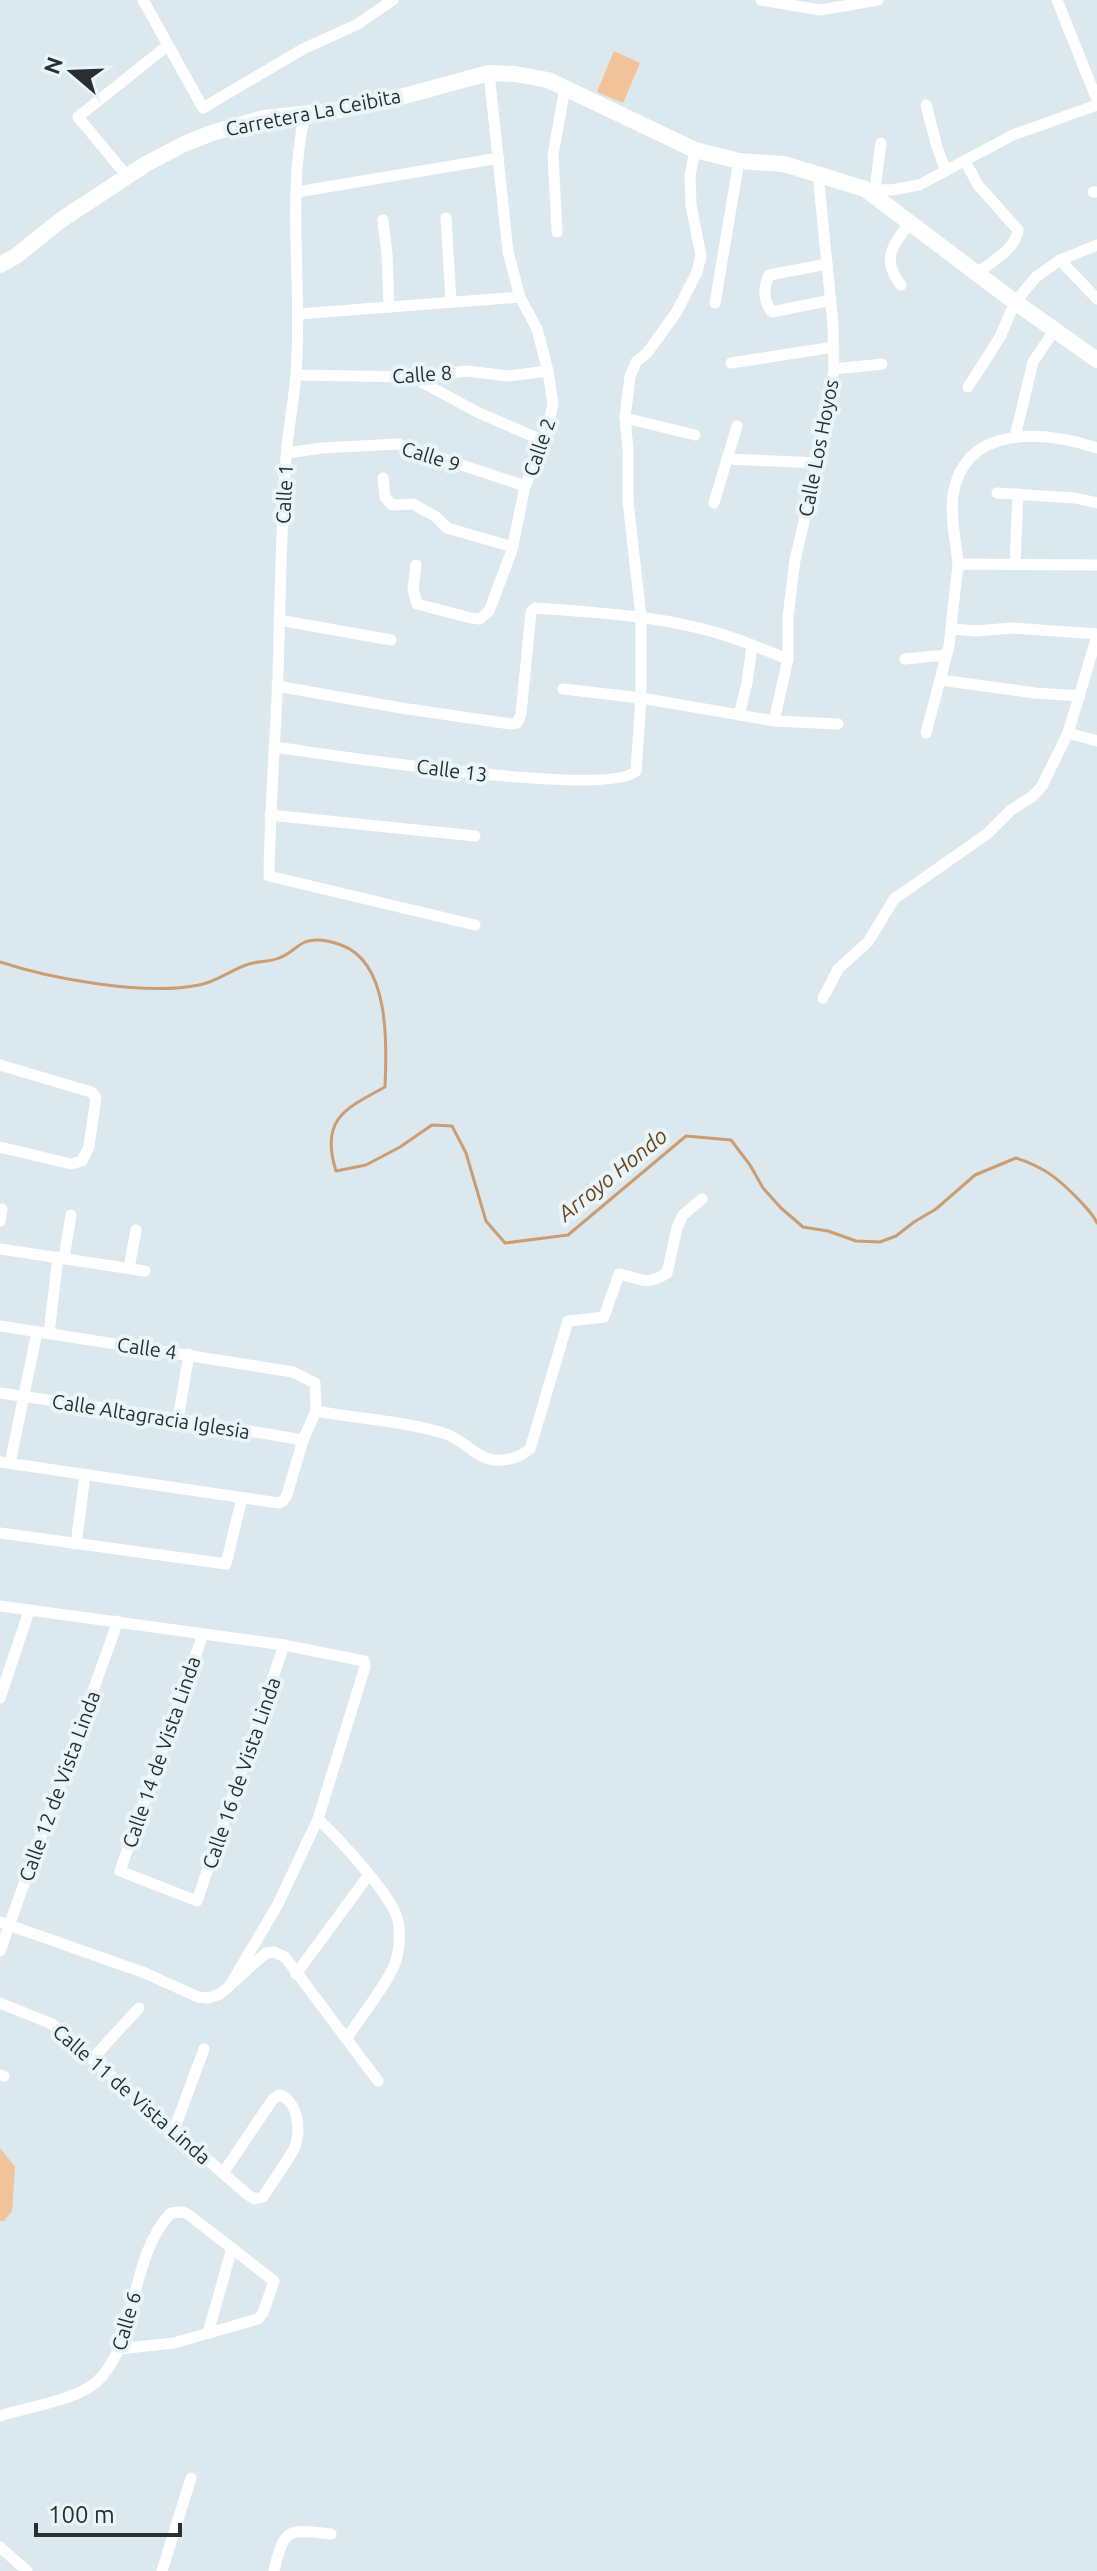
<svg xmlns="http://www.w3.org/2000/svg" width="1097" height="2571" font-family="Ubuntu,sans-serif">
<rect width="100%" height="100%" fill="#dbe9ee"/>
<g fill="#f2c298">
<path d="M614 51 640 63 623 103 597 92Z"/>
<path d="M0 2148 15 2167 12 2211 4 2221H0Z"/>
</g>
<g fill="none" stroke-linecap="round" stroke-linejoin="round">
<path stroke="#ca9d73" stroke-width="3" d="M0 962C51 979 146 996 199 985 217 982 232 969 249 964 259 961 270 962 279 958 289 955 296 946 305 942 316 938 330 941 341 945 390 962 387 1045 385 1087 344 1109 320 1120 336 1171L366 1165 400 1147 432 1125 452 1126 466 1153 486 1221 505 1243 568 1235 686 1136 731 1140 750 1165 763 1188 781 1208 803 1227 828 1231 856 1241 880 1242 896 1236 914 1222 936 1209 975 1175 1016 1158C1046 1168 1059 1179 1081 1202 1087 1209 1093 1214 1097 1223"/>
<g stroke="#fff" stroke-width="11">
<path d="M143 0 203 108 303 49 356 25 393 0"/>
<path d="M761 0 820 10 878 0"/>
<path d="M1057 0 1097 100"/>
<path d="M926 105 937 147 946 171"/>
<path d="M305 113C286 198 303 286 296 373 294 401 288 429 286 457 281 530 280 603 278 676 275 743 270 809 269 876L475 925"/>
<path d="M965 161 978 185 1018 230C1016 249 991 262 977 273"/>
<path d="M127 176 78 117 167 46"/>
<path d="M865 189 891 190 919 185 1013 135 1097 105"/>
<path d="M875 189 881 143"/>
<path d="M297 192 499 158"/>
<path d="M1093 192H1097"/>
<path d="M446 218 451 301"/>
<path d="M383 220 387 254 389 307"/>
<path d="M557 232 553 155 565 88"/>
<path d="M1060 260 1097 299"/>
<path d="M827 264 769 275C763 289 763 300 772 312L831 300"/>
<path d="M901 285C881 260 892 245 910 223"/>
<path d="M715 303 739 161"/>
<path d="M298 314 520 297"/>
<path d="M731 363 834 347"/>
<path d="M834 369 882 364"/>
<path d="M296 375 413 377 467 371 508 376 548 371"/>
<path d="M414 378 479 413 544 441"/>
<path d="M968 387 1000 337 1015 302 1036 277 1060 260 1097 245"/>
<path d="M625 418 695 435"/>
<path d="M1015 437 1033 362 1055 329"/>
<path d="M287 453 322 448 398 444 525 486"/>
<path d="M727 459 818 463"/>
<path d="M383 478 385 497 392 505 413 504 436 517 447 528 513 547"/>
<path d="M997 493 1075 498 1097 503"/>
<path d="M714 503 737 426"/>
<path d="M958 564C956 542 950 517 953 495 965 423 1045 431 1097 448"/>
<path d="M1015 564 1018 494"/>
<path d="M416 565 413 589 417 604 471 618 480 619 489 611 512 550 525 486 544 441 553 404 548 371 537 329 520 297 508 252 489 73"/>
<path d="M279 620 391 640"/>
<path d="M952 629 976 631 1012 628 1097 634"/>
<path d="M752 645 788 659"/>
<path d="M905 659 946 655"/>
<path d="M940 680 1035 693 1080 696"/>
<path d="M277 686 401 708 511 724 517 723 521 714 531 612 535 608C607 613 684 617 752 645L747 683 739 715"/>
<path d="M563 689 641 698 774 721 838 724"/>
<path d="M774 721 788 659V617L795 560 825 432 834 369 833 325 818 174"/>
<path d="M926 733 949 646 958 564 1097 565"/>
<path d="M1068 733 1097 741"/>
<path d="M274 747C327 754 609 799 636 771L641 698V617L628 501V450L625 418 630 376 636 362 647 353 676 313 697 272 701 256 691 205 690 176 695 150"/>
<path d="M270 815 475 836"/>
<path d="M823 998 838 969 868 942 894 899 987 834 1011 810 1033 796 1042 786 1068 733 1097 636"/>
<path d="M0 1065 91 1092 96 1097 89 1147 82 1161 71 1164 0 1147"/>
<path d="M0 1221 2 1209"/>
<path d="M0 1249 145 1271"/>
<path d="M64 1258 71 1215"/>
<path d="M129 1268 136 1230"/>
<path d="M0 1326 293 1372 315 1383 316 1411 303 1440 287 1495 283 1501 279 1503 0 1462"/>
<path d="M49 1333 58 1257"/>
<path d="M0 1393 178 1419 303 1440"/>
<path d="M316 1411C359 1419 405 1421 446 1434 464 1440 475 1458 495 1460 508 1461 520 1457 530 1449L568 1321 604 1317 619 1274C642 1278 645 1287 667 1273L677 1228 683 1215 702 1199"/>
<path d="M178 1419 189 1354"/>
<path d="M10 1463 37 1332"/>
<path d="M0 1533 226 1564 242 1498"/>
<path d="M76 1544 85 1475"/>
<path d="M0 1606 284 1645 364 1661 365 1667 318 1819 278 1904 229 1987"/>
<path d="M203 1634 120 1871 197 1901 284 1645"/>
<path d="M0 1698 29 1611"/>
<path d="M318 1819C337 1837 394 1897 398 1921 401 1936 399 1957 392 1970 380 1994 361 2016 347 2038"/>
<path d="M0 1922 145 1973 198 1997 208 1998 220 1994 266 1953 274 1952 285 1957 378 2081"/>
<path d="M0 1951 118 1621"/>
<path d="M296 1974 368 1876"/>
<path d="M0 2003 52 2024 248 2195 255 2199 263 2197C273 2181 285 2165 294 2149 302 2133 298 2099 279 2095L273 2099 223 2173"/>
<path d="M92 2059 139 2008"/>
<path d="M0 2075 4 2076"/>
<path d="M174 2130 204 2049"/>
<path d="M208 2333 232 2248"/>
<path d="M0 2416C25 2408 67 2401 88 2388 139 2357 126 2258 171 2213L183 2212 189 2215 274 2281 263 2313 258 2319 174 2343 119 2349"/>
<path d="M0 2547 27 2571"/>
<path d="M162 2571 191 2478"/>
<path d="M274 2571C284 2527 288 2529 331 2534"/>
</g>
<path stroke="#fff" stroke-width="16" d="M0 265 16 256 61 220 146 164 186 143 212 133 264 118 340 110 382 102 489 73 515 74 548 80 695 150 739 161 784 164 865 189 1015 302 1097 360"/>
</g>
<g text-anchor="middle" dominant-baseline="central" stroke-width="8" stroke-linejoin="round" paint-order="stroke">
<g font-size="20" fill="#292f31" stroke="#e8f6fc">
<text transform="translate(313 112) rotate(-11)">Carretera La Ceibita</text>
<text transform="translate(422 374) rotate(-4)">Calle 8</text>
<text transform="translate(539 447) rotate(-71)">Calle 2</text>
<text transform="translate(818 448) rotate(-79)">Calle Los Hoyos</text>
<text transform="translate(431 456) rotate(17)">Calle 9</text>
<text transform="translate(284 494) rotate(-87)">Calle 1</text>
<text transform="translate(452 770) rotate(7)">Calle 13</text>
<text transform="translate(147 1348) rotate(8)">Calle 4</text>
<text transform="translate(151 1416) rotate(9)">Calle Altagracia Iglesia</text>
<text transform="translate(161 1752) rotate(-71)">Calle 14 de Vista Linda</text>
<text transform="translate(241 1773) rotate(-71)">Calle 16 de Vista Linda</text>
<text transform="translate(59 1786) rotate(-70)">Calle 12 de Vista Linda</text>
<text transform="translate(132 2094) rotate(41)">Calle 11 de Vista Linda</text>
<text transform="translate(126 2321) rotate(-74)">Calle 6</text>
</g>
<g font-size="22" font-style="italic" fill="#714414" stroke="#e8f6fc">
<text transform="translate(612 1174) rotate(-39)">Arroyo Hondo</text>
</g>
</g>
<g transform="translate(72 72) rotate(289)" stroke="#e8f6fc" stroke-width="6" paint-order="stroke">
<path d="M0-6L14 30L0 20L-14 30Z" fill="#292f31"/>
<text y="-12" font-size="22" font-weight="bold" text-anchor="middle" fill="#292f31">N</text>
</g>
<path d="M36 2523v12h144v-12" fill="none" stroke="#292f31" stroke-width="4"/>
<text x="48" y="2523" font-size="24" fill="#292f31" stroke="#e8f6fc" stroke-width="6" paint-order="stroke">100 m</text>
</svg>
